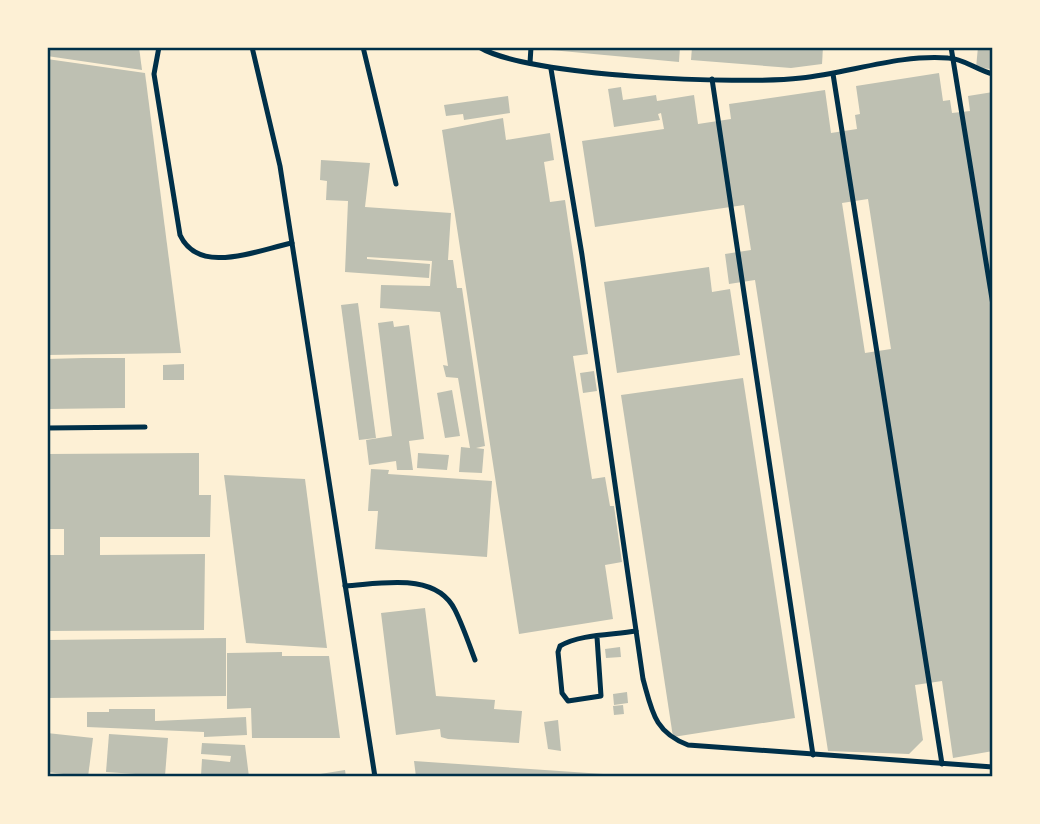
<svg xmlns="http://www.w3.org/2000/svg" width="1040" height="824" font-family="Quicksand,sans-serif">
<rect width="100%" height="100%" fill="#fdf0d5"/>
<g fill="#bec0b2" fill-rule="evenodd">
<path d="M47 47H139L142 70 47 56Z"/>
<path d="M552 47H680L679 62 551 50Z"/>
<path d="M692 47H823L822 64 791 68 691 60Z"/>
<path d="M978 47H993V69L976 68Z"/>
<path d="M47 59 145 73 181 353 47 355Z"/>
<path d="M939 73 943 101 950 100 952 113 970 111 968 96 993 92V751L953 758 942 681 915 685 923 740 909 754 828 751 755 280 729 284 725 254 751 250 744 205 595 227 582 141 664 129 661 113 658 114 660 120 614 127 608 89 621 87 623 100 656 95 657 101 694 95 698 124 731 119 729 104 825 90 831 133 857 129 855 115 860 114 856 86ZM868 199 891 349 865 353 842 203Z"/>
<path d="M508 96 510 113 464 120 463 114 446 116 444 105Z"/>
<path d="M503 118 506 140 550 133 554 160 544 162 550 202 565 200 588 354 573 356 592 479 605 477 610 506H614L622 562 605 565 613 619 519 634 442 130Z"/>
<path d="M321 160 370 163 365 207 451 213 448 260H453L457 288H462L485 446 476 448 484 449 482 473 459 472 461 447 470 448 458 378 446 377 443 365 448 366 440 312 380 308 381 285 430 286 432 261 367 257V259L430 264 429 278 345 272 348 201 326 200 327 181 320 180Z"/>
<path d="M709 267 712 292 730 289 740 355 617 373 604 282Z"/>
<path d="M358 303 376 438 359 440 341 305Z"/>
<path d="M393 321 394 327 409 325 424 439 409 441 413 470H397L396 461 369 465 366 440 392 436 378 323Z"/>
<path d="M83 358H125V408L47 409V359Z"/>
<path d="M184 364V380H163V365Z"/>
<path d="M594 371 597 391 583 393 580 373Z"/>
<path d="M743 378 795 718 673 737 621 395Z"/>
<path d="M452 390 460 436 445 438 437 393Z"/>
<path d="M199 453V495H211L210 537H100V555L205 554 204 630 47 631V555H64V529H47V454Z"/>
<path d="M418 453 449 455 447 470 417 468Z"/>
<path d="M371 469 389 470 388 474 492 481 487 557 375 549 378 511H368Z"/>
<path d="M224 475 305 479 327 648 246 643Z"/>
<path d="M425 608 436 696 495 700 494 709 522 711 519 743 448 739 441 737 440 729 396 735 381 613Z"/>
<path d="M226 638V696L47 698V640Z"/>
<path d="M620 647 621 657 606 658 605 649Z"/>
<path d="M282 652V656H329L340 738H252L251 708 227 709V653Z"/>
<path d="M627 692 628 703 614 705 613 694Z"/>
<path d="M623 705 624 714 614 715 613 706Z"/>
<path d="M109 709H155V721L246 717 247 735 204 737V732L87 727V712H109Z"/>
<path d="M558 720 561 751 548 749 544 722Z"/>
<path d="M47 733 93 738 88 777 47 772Z"/>
<path d="M109 734 168 738 165 776 106 772Z"/>
<path d="M202 743 245 745 249 777 201 776 202 759 230 762 231 756 201 754Z"/>
<path d="M414 761 618 775 617 777H416Z"/>
<path d="M345 770 346 777H314V775Z"/>
</g>
<g fill="none" stroke-linecap="round" stroke-linejoin="round">
<g stroke="#003049" stroke-width="5">
<path d="M159 47 154 74 180 235C199 276 257 250 292 243"/>
<path d="M252 47 280 166 375 777"/>
<path d="M363 47 396 184"/>
<path d="M479 47C528 77 740 85 801 78 849 73 900 54 948 58 963 58 978 71 993 74"/>
<path d="M951 47 993 305"/>
<path d="M530 63 531 47"/>
<path d="M551 69 582 255 643 679C652 711 654 732 688 745L993 767"/>
<path d="M833 74 942 764"/>
<path d="M712 79 813 755"/>
<path d="M47 428 145 427"/>
<path d="M345 586C380 584 436 571 455 610 463 626 469 644 475 660"/>
<path d="M597 637 601 696 568 701 562 693 558 652 560 646C580 634 613 635 636 631"/>
</g>
</g>
<rect width="1040" height="824" fill="none" stroke="#fdf0d5" stroke-width="98"/>
<rect x="49" y="49" width="942" height="726" fill="none" stroke="#003049" stroke-width="2.5"/>
</svg>
